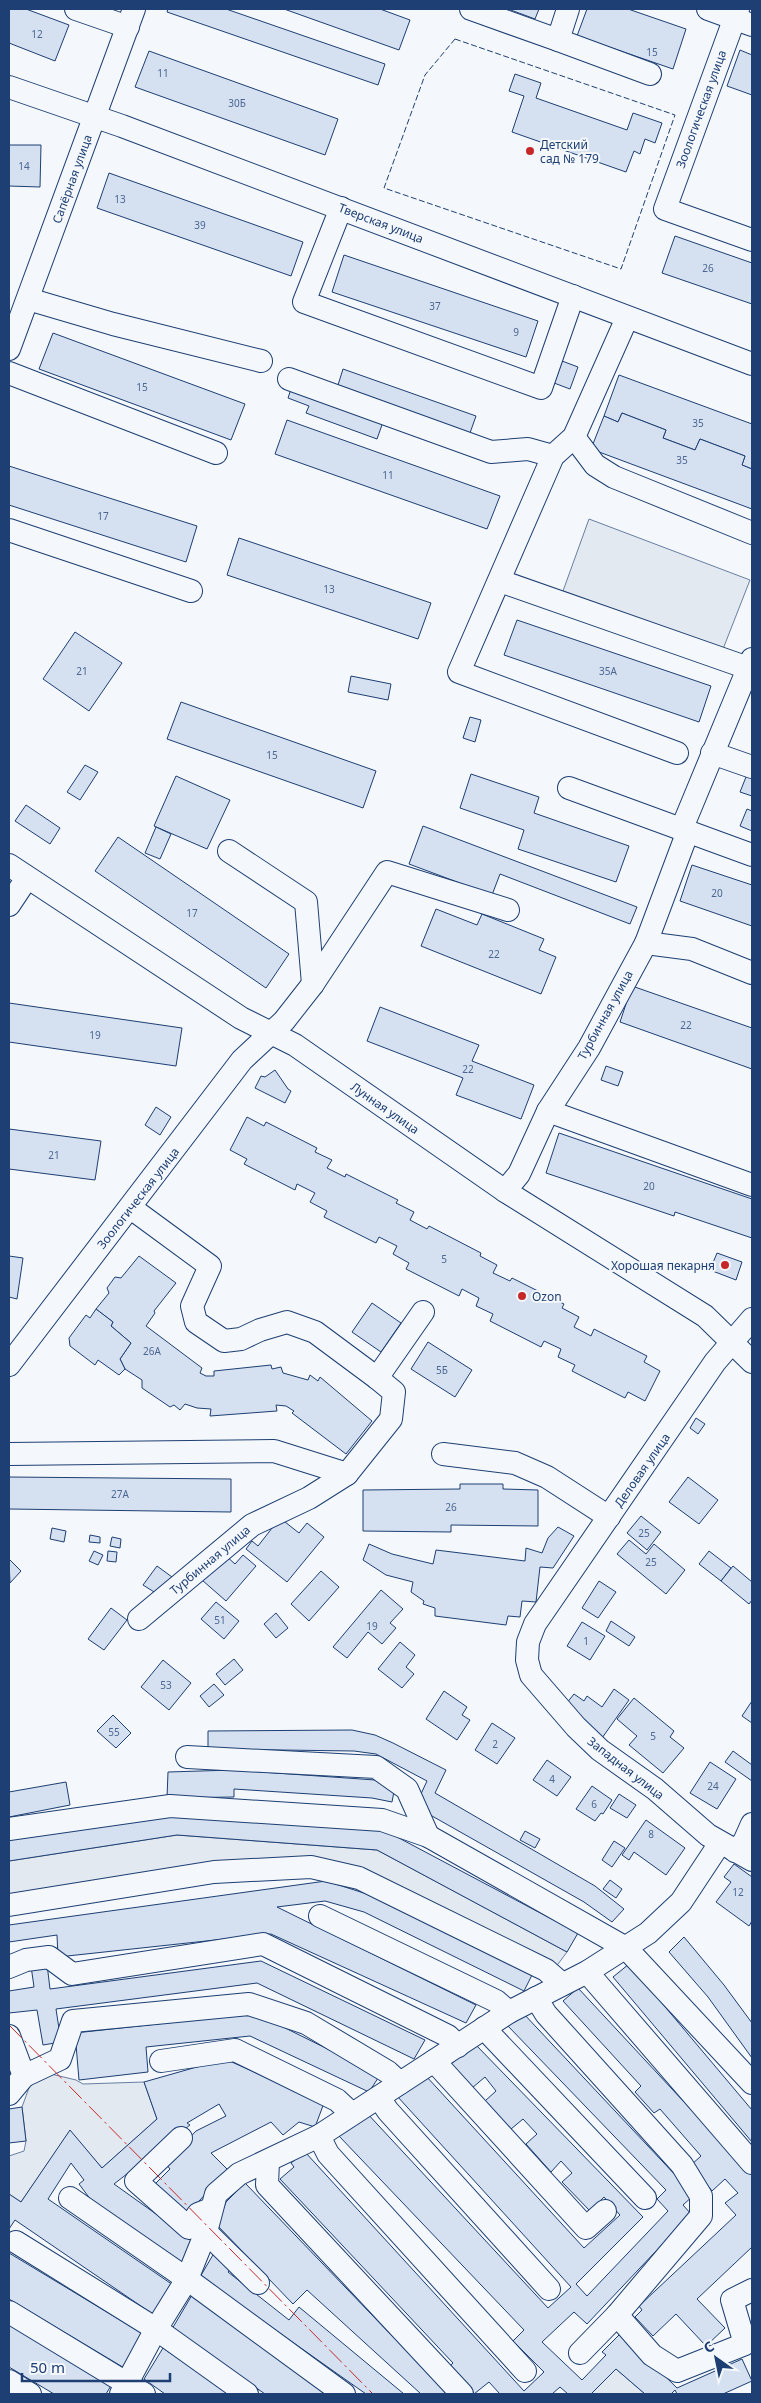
<svg xmlns="http://www.w3.org/2000/svg" width="761" height="2403" font-family="'Noto Sans',sans-serif">
<rect width="100%" height="100%" fill="#f4f7fb"/>
<g fill="#e3e9f0" stroke="#687fa3">
<path d="M589 519 750 580 723 649 563 591Z"/>
<path d="M177 1835 377 1850 567 1952 555 1968 360 1870 9 1896V1861Z"/>
<path d="M51 2074 76 2080 83 2084 144 2082 157 2119 102 2168 70 2131 21 2202 9 2194V2156L24 2151 26 2141 22 2107 30 2085Z"/>
<path d="M616 2369 645 2394H591Z"/>
</g>
<g fill="#d5e0f0" stroke="#1d3f73">
<path d="M9 9H26L69 25 55 61 9 43Z"/>
<path d="M168 9H226L385 64 378 85 167 12Z"/>
<path d="M284 9H380L410 20 399 50Z"/>
<path d="M508 9H539L535 19Z"/>
<path d="M587 9H628L686 29 673 69 577 36Z"/>
<path d="M740 50 752 55V95L727 86Z"/>
<path d="M149 51 338 119 325 155 135 87Z"/>
<path d="M515 74 541 83 536 98 627 130 633 113 662 123 655 143 645 139 640 154 634 151 626 172 512 132 524 96 509 91Z"/>
<path d="M9 145H41L40 187 9 186Z"/>
<path d="M109 173 303 242 291 276 97 208Z"/>
<path d="M675 236 752 263V304L662 273Z"/>
<path d="M344 255 538 321 526 357 332 292Z"/>
<path d="M53 333 245 404 231 440 39 369Z"/>
<path d="M562 361 578 367 570 389 554 383Z"/>
<path d="M343 369 476 416 470 433 338 385Z"/>
<path d="M619 375 752 424V469L742 465 745 456 700 439 695 450 663 438 666 430 622 413 618 422 604 416Z"/>
<path d="M291 389 383 422 377 439 306 413 309 406 288 398Z"/>
<path d="M622 413 666 430 663 438 695 450 700 439 745 456 742 465 752 469V509L591 449 604 416 618 422Z"/>
<path d="M287 420 500 496 487 529 275 454Z"/>
<path d="M9 466 197 526 186 562 9 505Z"/>
<path d="M239 538 431 603 418 639 227 575Z"/>
<path d="M517 620 711 686 699 722 504 655Z"/>
<path d="M75 632 122 663 89 711 43 679Z"/>
<path d="M351 676 391 684 388 700 348 692Z"/>
<path d="M181 702 376 771 363 808 167 739Z"/>
<path d="M470 717 481 720 475 742 463 738Z"/>
<path d="M85 765 98 772 80 800 67 792Z"/>
<path d="M748 772 752 774V796L740 792Z"/>
<path d="M471 774 539 797 534 813 629 846 616 882 518 849 524 830 460 808Z"/>
<path d="M176 776 230 800 207 849 154 826Z"/>
<path d="M26 805 60 828 50 844 15 821Z"/>
<path d="M747 809 752 811V831L740 826Z"/>
<path d="M423 826 637 907 630 924 500 874 492 895 409 864Z"/>
<path d="M156 827 171 834 160 859 145 853Z"/>
<path d="M118 837 289 954 266 988 95 871Z"/>
<path d="M692 865 752 885V926L680 901Z"/>
<path d="M436 909 477 925 482 914 544 939 539 950 556 957 541 994 421 946Z"/>
<path d="M632 986 752 1028V1069L620 1022Z"/>
<path d="M9 1003 182 1028 176 1066 9 1042Z"/>
<path d="M380 1007 479 1045 472 1061 534 1085 521 1119 456 1095 463 1078 367 1041Z"/>
<path d="M606 1066 623 1072 618 1086 601 1080Z"/>
<path d="M275 1070 288 1089 291 1091 285 1103 255 1088 261 1076 265 1077Z"/>
<path d="M156 1107 171 1117 160 1135 145 1125Z"/>
<path d="M247 1117 264 1126 266 1122 317 1148 315 1152 332 1160 327 1168 345 1177 346 1174 398 1200 396 1203 414 1212 410 1220 427 1229 429 1226 481 1253 480 1256 497 1265 493 1273 510 1281 512 1278 564 1304 562 1308 579 1317 574 1327 591 1336 594 1329 647 1356 644 1362 660 1371 645 1401 628 1392 625 1398 572 1371 575 1365 558 1357 561 1349 544 1341 541 1347 490 1321 493 1314 476 1306 479 1298 462 1289 459 1296 406 1269 409 1263 393 1254 397 1246 379 1237 376 1243 324 1217 327 1211 310 1202 315 1193 297 1184 295 1190 244 1164 247 1159 230 1150Z"/>
<path d="M9 1129 101 1141 95 1180 9 1169Z"/>
<path d="M559 1133 752 1199V1238L675 1212 674 1216 546 1173Z"/>
<path d="M717 1253 742 1262 736 1280 710 1270Z"/>
<path d="M9 1256 23 1258 17 1299 9 1297Z"/>
<path d="M139 1256 176 1283 154 1311 155 1313 146 1326 202 1368 200 1373 206 1376H214V1371L271 1365 272 1369 281 1367 283 1373 308 1380 310 1375 318 1381 320 1377 372 1421 346 1454 292 1413 294 1411 286 1406 276 1405 277 1411 210 1416 211 1409 197 1408 185 1404 180 1410 174 1405 170 1407 142 1388V1380L125 1369 120 1359 131 1343 111 1326 113 1322 96 1309 109 1293 107 1288 115 1277 121 1278Z"/>
<path d="M372 1303 401 1323 381 1352 352 1332Z"/>
<path d="M96 1309 113 1322 111 1326 131 1343 120 1359 125 1369 119 1375 98 1360 95 1365 70 1346 69 1338 86 1315 90 1318Z"/>
<path d="M428 1342 472 1370 455 1397 411 1369Z"/>
<path d="M696 1418 705 1424 698 1434 690 1428Z"/>
<path d="M9 1477 231 1479V1512L9 1509Z"/>
<path d="M688 1477 718 1500 699 1524 669 1502Z"/>
<path d="M460 1484H503V1489L538 1490V1526L451 1525V1532L363 1531V1490L460 1489Z"/>
<path d="M641 1516 661 1532 647 1550 627 1533Z"/>
<path d="M280 1518 299 1533 307 1523 324 1537 287 1582 246 1549 252 1541 258 1546Z"/>
<path d="M558 1527 574 1536 553 1568 540 1567 536 1602 522 1601 520 1617 508 1616 506 1625 435 1616V1608L423 1604 424 1601 411 1592 413 1582 386 1575 363 1560 369 1544 392 1554 433 1564 436 1550 525 1561 526 1548 542 1553 548 1538Z"/>
<path d="M52 1528 66 1531 64 1542 50 1539Z"/>
<path d="M90 1535 100 1537V1543L89 1542Z"/>
<path d="M112 1537 121 1539 120 1548 110 1546Z"/>
<path d="M629 1540 646 1554 654 1544 685 1570 666 1594 617 1554Z"/>
<path d="M94 1551 103 1555 98 1565 89 1561Z"/>
<path d="M108 1551 117 1552 116 1562 107 1561Z"/>
<path d="M709 1551 731 1568 721 1581 699 1564Z"/>
<path d="M224 1554 235 1564 243 1555 256 1566 226 1601 202 1580Z"/>
<path d="M10 1560 21 1571 10 1583 9 1561Z"/>
<path d="M157 1566 172 1577 159 1595 143 1585Z"/>
<path d="M733 1566 752 1582V1600L749 1604 721 1581Z"/>
<path d="M321 1571 339 1587 309 1621 291 1604Z"/>
<path d="M599 1581 616 1592 598 1618 582 1608Z"/>
<path d="M381 1590 403 1609 390 1623 396 1628 382 1644 368 1632 347 1658 333 1647Z"/>
<path d="M216 1602 239 1621 224 1639 201 1619Z"/>
<path d="M111 1608 127 1620 104 1650 88 1639Z"/>
<path d="M276 1613 288 1628 276 1638 264 1624Z"/>
<path d="M611 1621 635 1637 629 1646 606 1631Z"/>
<path d="M582 1622 605 1636 590 1660 567 1646Z"/>
<path d="M400 1642 415 1655 406 1667 414 1674 402 1688 378 1669Z"/>
<path d="M234 1659 243 1670 225 1685 216 1674Z"/>
<path d="M163 1660 191 1683 169 1710 141 1687Z"/>
<path d="M214 1684 224 1695 209 1707 200 1696Z"/>
<path d="M614 1689 629 1700 602 1738 566 1704 574 1694 584 1701 587 1696 602 1707Z"/>
<path d="M444 1691 467 1707 462 1715 470 1720 457 1740 426 1719Z"/>
<path d="M634 1698 674 1731 670 1737 684 1748 663 1773 629 1745 637 1736 617 1719Z"/>
<path d="M752 1701V1723L742 1716Z"/>
<path d="M113 1715 131 1733 116 1748 97 1731Z"/>
<path d="M492 1723 515 1738 497 1764 475 1750Z"/>
<path d="M352 1730 375 1735 393 1743 446 1770 435 1793 595 1886 624 1909 612 1922 584 1902 425 1812 420 1796 427 1781 376 1754 354 1751 208 1749V1731Z"/>
<path d="M733 1751 752 1765V1781L725 1762Z"/>
<path d="M547 1760 571 1777 557 1796 533 1780Z"/>
<path d="M710 1762 736 1779 717 1809 690 1793Z"/>
<path d="M233 1770 375 1780 395 1786 392 1802 372 1798 234 1789V1797L167 1798 168 1772Z"/>
<path d="M66 1782 70 1805 9 1817V1792Z"/>
<path d="M592 1786 612 1800 603 1814 601 1813 595 1821 576 1809Z"/>
<path d="M619 1794 636 1805 627 1818 610 1808Z"/>
<path d="M171 1814 382 1829 578 1933 567 1952 377 1850 177 1835 9 1861V1840Z"/>
<path d="M646 1820 685 1848 666 1875 634 1852 629 1860 622 1855Z"/>
<path d="M525 1831 540 1839 535 1848 520 1840Z"/>
<path d="M614 1841 625 1848 612 1867 602 1860Z"/>
<path d="M734 1864 752 1877V1921L749 1926 716 1902 731 1882 724 1877Z"/>
<path d="M610 1880 622 1889 616 1898 603 1889Z"/>
<path d="M326 1881 367 1894 532 1975 524 1991 364 1912 325 1901 277 1907 476 2005 466 2023 271 1934 58 1957 57 1935 9 1942V1925Z"/>
<path d="M684 1937 724 1985 752 2023V2058L708 1997 669 1952Z"/>
<path d="M261 1961 425 2040 414 2059 257 1983 56 2009 61 2042 43 2045 37 2010 9 2013V1991L34 1987 31 1966 47 1964 50 1989Z"/>
<path d="M629 1964 752 2110V2142L613 1977Z"/>
<path d="M578 1988 752 2175V2247L697 2299 725 2328 706 2346 676 2314 653 2336 635 2317 642 2310 639 2306 736 2215 725 2203 738 2193 725 2179 712 2191 691 2165 701 2156 660 2109 654 2113 635 2092 641 2086 563 2001Z"/>
<path d="M522 2012 694 2195 683 2205 691 2214 587 2324 574 2312 542 2342 582 2380 606 2355 602 2352 621 2333 677 2388 742 2359 752 2381 723 2394H677L675 2390 671 2394H645L616 2369 591 2394H568L560 2387 552 2394H500L489 2382 474 2394 448 2368 453 2363 280 2179 294 2167 291 2163 305 2152 524 2391 544 2372 513 2341 524 2330 339 2136 365 2111 548 2308 571 2287 397 2096 426 2076 584 2248 620 2215 604 2197 590 2211 562 2182 572 2173 561 2161 551 2172 526 2144 537 2134 523 2119 511 2129 485 2101 496 2091 485 2077 472 2088 451 2064 475 2044 643 2217 576 2284 587 2296 668 2211 657 2199 666 2190 507 2025Z"/>
<path d="M239 2015H259L380 2075 369 2092 250 2036 146 2047 148 2072 79 2080 75 2033Z"/>
<path d="M225 2059 324 2103 315 2127 299 2122 283 2135 271 2122 211 2153 228 2170 185 2216 150 2189 170 2169 165 2163 196 2131 226 2116 219 2104 187 2123 190 2125 114 2184 198 2244 185 2264 91 2200 79 2184 84 2180 71 2163 48 2199 173 2285 154 2315 15 2220 9 2229V2194L21 2202 70 2130 102 2168 157 2119 144 2082Z"/>
<path d="M22 2107 26 2141 9 2143V2109Z"/>
<path d="M245 2183 448 2394H421L307 2290 293 2304 217 2225 226 2202Z"/>
<path d="M217 2248 235 2263 228 2272 289 2320 299 2307 404 2394H366L200 2277Z"/>
<path d="M9 2253 145 2335 126 2369 9 2299Z"/>
<path d="M192 2295 329 2394H265L172 2329Z"/>
<path d="M9 2322 112 2384 106 2394H54L9 2367Z"/>
<path d="M163 2348 230 2394H165L144 2379Z"/>
</g>
<g fill="none" stroke-linecap="round" stroke-linejoin="round">
<g stroke="#1d3f73" stroke-width="24">
<g id="minor">
<path d="M76 9 128 27"/>
<path d="M471 9 558 40 568 9"/>
<path d="M708 9 752 25"/>
<path d="M738 9 665 209 752 240"/>
<path d="M558 40 650 74"/>
<path d="M9 87 122 126 752 364"/>
<path d="M341 208 304 302 541 388 573 296"/>
<path d="M28 299 113 324 261 361"/>
<path d="M627 318 574 437 553 456 459 672 677 753"/>
<path d="M9 349 134 9"/>
<path d="M9 373 216 453"/>
<path d="M289 379 491 452 528 449 553 456"/>
<path d="M574 437 595 465 614 477 752 533"/>
<path d="M9 530 191 591"/>
<path d="M500 581 748 668"/>
<path d="M712 753 752 767"/>
<path d="M569 788 752 855"/>
<path d="M682 828 752 659"/>
<path d="M229 851 306 902 313 984"/>
<path d="M9 865 241 1018 295 1045 505 1191 705 1316 752 1362"/>
<path d="M9 905 27 878"/>
<path d="M646 943 692 949 752 973"/>
<path d="M548 1111 752 1185"/>
<path d="M505 1191 519 1174 548 1111 589 1048 646 943 688 831"/>
<path d="M131 1208 210 1266 192 1306 196 1322 224 1341 241 1339 260 1330 287 1322 315 1332 377 1378"/>
<path d="M752 1319 715 1362 535 1624 528 1642 527 1660 531 1675 576 1727 600 1750 655 1789 708 1835 752 1860"/>
<path d="M9 1365 242 1060 284 1021 313 984 387 872 508 910"/>
<path d="M9 1454 274 1451 347 1474"/>
<path d="M443 1454 515 1463 547 1477 609 1517"/>
<path d="M139 1619 252 1525 309 1498 347 1474 391 1419 394 1392 377 1378 423 1312"/>
<path d="M187 1757 376 1767 407 1789 428 1836"/>
<path d="M9 1829 170 1806 382 1820 428 1836 626 1948 752 2083"/>
<path d="M735 1851 744 1842 752 1824"/>
<path d="M9 1905 214 1872 311 1867 359 1878 546 1970 562 1984"/>
<path d="M320 1916 496 2001 509 2012"/>
<path d="M9 1967 26 1960 49 1957 72 1974 263 1944 448 2036 458 2046"/>
<path d="M587 1972 752 2163"/>
<path d="M536 1998 546 2014 682 2165 701 2196V2216L617 2315 580 2353"/>
<path d="M484 2028 645 2198"/>
<path d="M9 2036 24 2076 60 2059 73 2021 249 2004 306 2023 388 2072 400 2083"/>
<path d="M161 2061 235 2050 337 2100 351 2113"/>
<path d="M434 2061 586 2228 605 2211"/>
<path d="M9 2094 24 2076"/>
<path d="M379 2098 388 2111 549 2289"/>
<path d="M319 2136 328 2154 525 2371"/>
<path d="M181 2138 136 2181 189 2228 198 2214 211 2209"/>
<path d="M268 2161 267 2185 462 2394"/>
<path d="M70 2198 187 2279 344 2394"/>
<path d="M206 2232 258 2283"/>
<path d="M16 2242 156 2329 247 2394"/>
<path d="M9 2312 144 2394"/>
<path d="M617 2315 652 2355 677 2371 745 2344 732 2300 752 2290"/>
<path d="M9 2381 30 2394"/>
<path d="M121 2394 156 2329 187 2279 206 2232 216 2194 239 2174 319 2136 509 2012 587 1972 648 1933 681 1902 720 1843"/>
</g>
</g>
<use href="#minor" stroke="#f4f7fb" stroke-width="22"/>
<path stroke="#1d3f73" stroke-width="1" stroke-dasharray="6 2.5" stroke-linecap="butt" d="M455 39 675 115 621 269 384 188 425 75Z"/>
<path stroke="#c62828" stroke-width="1" stroke-dasharray="18 4 2.5 4" stroke-linecap="butt" d="M9 2025 373 2394"/>
</g>
<g fill="#c62828" stroke="#f4f7fb" stroke-width="2">
<circle cx="530" cy="151" r="5"/>
<circle cx="725" cy="1265" r="5"/>
<circle cx="522" cy="1296" r="5"/>
</g>
<g text-anchor="middle" dominant-baseline="central" stroke-width="4" stroke-linejoin="round" paint-order="stroke">
<g font-size="10" fill="#4b6792">
<text x="37" y="34">12</text>
<text x="652" y="52">15</text>
<text x="163" y="73">11</text>
<text x="237" y="103">30Б</text>
<text x="24" y="166">14</text>
<text x="120" y="199">13</text>
<text x="200" y="225">39</text>
<text x="708" y="268">26</text>
<text x="435" y="306">37</text>
<text x="516" y="332">9</text>
<text x="142" y="387">15</text>
<text x="698" y="423">35</text>
<text x="682" y="460">35</text>
<text x="388" y="475">11</text>
<text x="103" y="516">17</text>
<text x="329" y="589">13</text>
<text x="82" y="671">21</text>
<text x="608" y="671">35А</text>
<text x="272" y="755">15</text>
<text x="717" y="893">20</text>
<text x="192" y="913">17</text>
<text x="494" y="954">22</text>
<text x="686" y="1025">22</text>
<text x="95" y="1035">19</text>
<text x="468" y="1069">22</text>
<text x="54" y="1155">21</text>
<text x="649" y="1186">20</text>
<text x="444" y="1259">5</text>
<text x="152" y="1351">26А</text>
<text x="442" y="1370">5Б</text>
<text x="120" y="1494">27А</text>
<text x="451" y="1507">26</text>
<text x="644" y="1533">25</text>
<text x="651" y="1562">25</text>
<text x="220" y="1620">51</text>
<text x="372" y="1626">19</text>
<text x="586" y="1641">1</text>
<text x="166" y="1685">53</text>
<text x="114" y="1732">55</text>
<text x="653" y="1736">5</text>
<text x="495" y="1744">2</text>
<text x="552" y="1779">4</text>
<text x="713" y="1786">24</text>
<text x="594" y="1804">6</text>
<text x="651" y="1834">8</text>
<text x="738" y="1892">12</text>
</g>
<g font-size="12" fill="#1d3f73" stroke="#f4f7fb">
<text transform="translate(701 109) rotate(-70)">Зоологическая улица</text>
<text transform="translate(72 179) rotate(-70)">Сапёрная улица</text>
<text transform="translate(381 223) rotate(21)">Тверская улица</text>
<text transform="translate(605 1015) rotate(-61)">Турбинная улица</text>
<text transform="translate(385 1108) rotate(35)">Лунная улица</text>
<text transform="translate(138 1198) rotate(-52)">Зоологическая улица</text>
<text transform="translate(642 1470) rotate(-55)">Деловая улица</text>
<text transform="translate(210 1560) rotate(-40)">Турбинная улица</text>
<text transform="translate(626 1768) rotate(38)">Западная улица</text>
</g>
<g font-size="12" fill="#1d3f73" stroke="#f4f7fb" text-anchor="start">
<text x="540" y="144">Детский<tspan x="540" dy="14">сад № 179</tspan></text>
<text x="715" y="1265" text-anchor="end">Хорошая пекарня</text>
<text x="532" y="1296">Ozon</text>
</g>
</g>
<rect width="761" height="2403" fill="none" stroke="#1d3f73" stroke-width="20"/>
<g transform="translate(716 2358) rotate(327)" stroke="#f4f7fb" stroke-width="4" paint-order="stroke">
<path d="M0-4L9 19L0 12L-9 19Z" fill="#1d3f73"/>
<text y="-8" font-size="14" font-weight="bold" text-anchor="middle" fill="#1d3f73">С</text>
</g>
<path d="M22 2373v8h148v-8" fill="none" stroke="#1d3f73" stroke-width="2.5"/>
<text x="30" y="2373" font-size="15" fill="#1d3f73" stroke="#f4f7fb" stroke-width="4" paint-order="stroke">50 m</text>
</svg>
